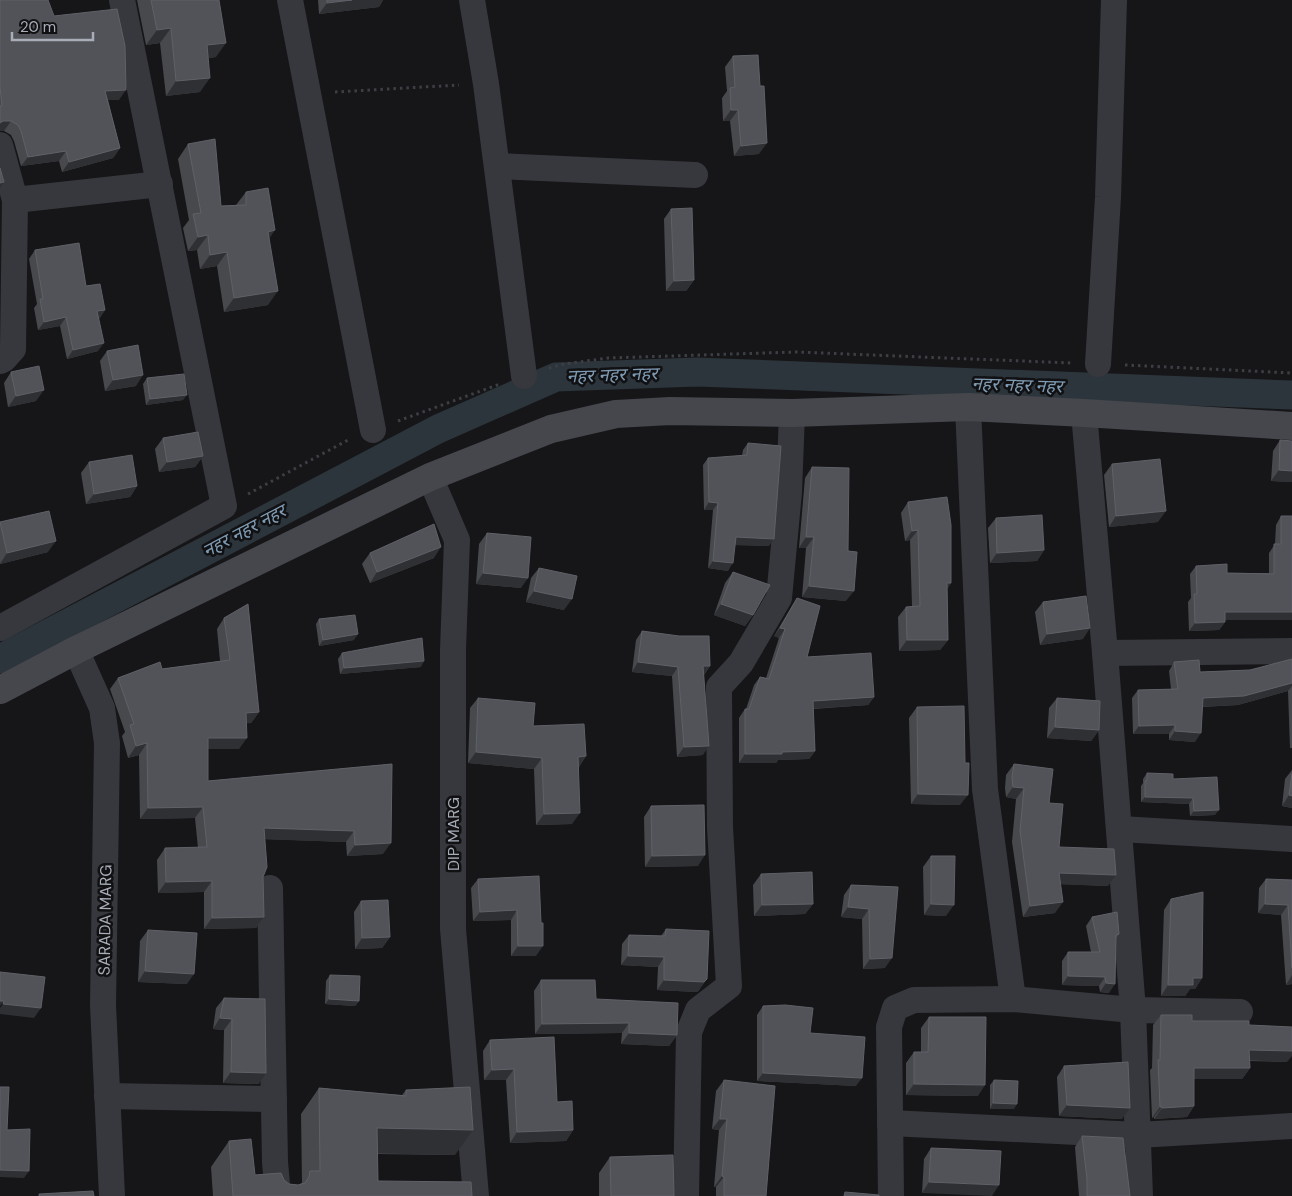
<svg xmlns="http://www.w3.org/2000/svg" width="1292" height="1196" font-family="'DM Sans','Noto Sans Devanagari',sans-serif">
<rect width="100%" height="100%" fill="#161618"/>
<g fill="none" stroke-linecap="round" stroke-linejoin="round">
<path stroke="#2c353c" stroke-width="29" d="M0 659 438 429 556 377 697 372 1292 395"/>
<g stroke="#3d3f44" stroke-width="3" stroke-dasharray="2.5 4" stroke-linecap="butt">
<path d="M335 92 459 85"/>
<path d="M1125 365 1292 373"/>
<path d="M549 368 564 364 608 358 796 352 1072 363"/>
<path d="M398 421 500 384"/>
<path d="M248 494 348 440"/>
</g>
<g stroke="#37383d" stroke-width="26">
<path d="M290 0 373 430"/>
<path d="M472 0 486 84 524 376"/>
<path d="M0 145 15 200 13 349 4 359 0 361"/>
<path d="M497 166 695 175"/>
<path d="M15 200 160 184"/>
<path d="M1098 364 1108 197 1114 0"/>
<path d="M968 407 985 789 1013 999"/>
<path d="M1084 413 1105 653 1133 1010 1140 1196"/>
<path d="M430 477 457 540 453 650V929L476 1196"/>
<path d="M0 628 224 506 122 0"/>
<path d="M76 650 102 708 107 743 103 1005 112 1196"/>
<path d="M1105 653 1292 651"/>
<path d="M1120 829 1292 839"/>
<path d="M270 888 275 1162 278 1196"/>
<path d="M107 1096 274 1099"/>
<path d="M890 1123 1138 1135 1292 1126"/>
<path d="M686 1196 689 1032 698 1010 729 986 720 827 719 687 741 663 779 598 789 492 792 413"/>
<path d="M891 1196 889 1027 895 1008 914 1000 1013 999 1133 1010 1240 1012"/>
</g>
<path stroke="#45474d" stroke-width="28" d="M0 690 76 650 430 477 551 429 616 414 670 411 792 413 968 407 1084 413 1292 426"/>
</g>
<g fill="#47494d">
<path d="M0 0 54 16 119 100H108L120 148 113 158 62 172 59 161 21 166 14 141 11 135 4 131H0Z"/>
<path d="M137 0H219L216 57 208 58 200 92 166 96 160 43 146 45Z"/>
<path d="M318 0H383L379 7 319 14Z"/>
<path d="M733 56 759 154 734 156 730 121H723L722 98 727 91 725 67Z"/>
<path d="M188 144 221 206 236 205 246 192 269 239 268 305 224 312 217 266 200 269 197 250 188 251 183 228 189 220 178 159Z"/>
<path d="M671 209 694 280 686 291H666L664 219Z"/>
<path d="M35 250 86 286 105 310 99 319 98 351 67 359 60 326 38 330 34 308 37 304 29 259Z"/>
<path d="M107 351 136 386 105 391 100 361Z"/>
<path d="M11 372 36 401 8 407 4 383Z"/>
<path d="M147 378 183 400 146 405 143 384Z"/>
<path d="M163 438 203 456 195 467 159 472 155 449Z"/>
<path d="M1280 440 1292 441V482L1271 481 1273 451Z"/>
<path d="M748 443 769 546 735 545 728 571 708 568 713 510H704L703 465 708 458 742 456 743 450Z"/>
<path d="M89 462 137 486 130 497 86 504 81 473Z"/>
<path d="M1112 464 1158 522 1109 527 1104 475Z"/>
<path d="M812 467 846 601 802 597 806 548H799L805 478Z"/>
<path d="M908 502 951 583 947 589 948 640 940 650 899 651 898 617 906 607 912 606 910 540 905 541 901 513Z"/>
<path d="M1281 516H1292V620H1225V622L1219 630 1189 631 1188 602 1191 598 1190 574 1196 566 1227 573H1269V553L1275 544 1276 525Z"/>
<path d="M996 518 1044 550 1037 561 990 563 988 528Z"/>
<path d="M0 522 48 552 0 564Z"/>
<path d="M487 533 521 588 476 584 479 544Z"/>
<path d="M370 553 434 558 370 583 362 564Z"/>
<path d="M539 568 564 610 526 602 531 578Z"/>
<path d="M733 572 753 615 745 626 714 615 725 583Z"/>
<path d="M797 598 807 657 874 697 868 705 813 709 815 751 809 759 778 760 776 763H739V718L745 709H746L754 685 760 677 766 678 779 638 774 636 792 606Z"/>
<path d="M1043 602 1083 639 1040 645 1035 612Z"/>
<path d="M224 618 259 712 251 723H247L239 749H208V781L392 764 383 854 347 856 346 842 265 839 263 877 264 917 256 928 204 929V892L158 893 157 860 165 848H198L195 818 140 819 139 755 128 758 122 736 125 732 110 689 118 678 162 669 220 661 217 629Z"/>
<path d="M319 619 354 640 319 646 316 624Z"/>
<path d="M642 631 710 666 704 675 703 755 677 757 672 676 632 672 636 640Z"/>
<path d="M342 653 421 667 340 674 338 659Z"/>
<path d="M1292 659V748H1290L1288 691 1238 705 1202 707 1195 742 1169 740V734H1133L1132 698 1138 690 1171 689 1169 671 1174 662 1200 672 1250 670Z"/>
<path d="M478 698 533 726 586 756 579 767 572 824 536 825 534 769 468 763 470 708Z"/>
<path d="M1057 698 1099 730 1091 741 1047 738 1049 708Z"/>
<path d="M917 707 965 763 960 805 911 804 909 718Z"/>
<path d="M1014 764 1049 803 1059 847 1108 886 1060 884 1055 913 1023 917 1012 842 1016 799 1006 797 1005 788 1006 775Z"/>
<path d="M1292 770V808L1282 806 1285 779Z"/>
<path d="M1147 773 1173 779 1215 815 1190 816 1189 804 1141 802V786L1143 783V779Z"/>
<path d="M651 806 698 866 645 867 644 817Z"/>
<path d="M931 856 946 916 924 915 923 867Z"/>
<path d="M761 874 813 904 805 914 754 916 753 885Z"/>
<path d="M539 876 536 956H511V920L473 921 471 888 478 879Z"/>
<path d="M1266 879 1292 880V984L1286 985 1281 915 1258 913 1259 888Z"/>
<path d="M851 885 898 887 885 968 863 969 862 919 841 917 844 895Z"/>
<path d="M1171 899 1202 978 1195 989H1190L1185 996H1161L1164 910Z"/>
<path d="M361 901 390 937 382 948 355 949 354 912Z"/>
<path d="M1092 917 1119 934 1116 938 1109 993 1100 992 1099 986 1062 985V961L1068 952H1091L1086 926Z"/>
<path d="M666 929 700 989 697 992 657 990 658 967 621 965 622 944 629 935 661 936Z"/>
<path d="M148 930 187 984 138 982 140 941Z"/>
<path d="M330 975 359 1001 355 1006 325 1004 326 981Z"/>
<path d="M541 980 596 999 677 1035 669 1046 621 1044 622 1033 535 1034 534 991Z"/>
<path d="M224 998 259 1084 223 1083 224 1030 213 1029 216 1008Z"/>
<path d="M763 1006 810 1033 856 1086 757 1081V1015Z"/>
<path d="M1161 1015 1192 1021 1249 1025 1287 1062 1249 1061 1250 1068 1242 1079H1194V1106L1187 1117 1154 1119V1117L1152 1118 1150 1070 1152 1068 1153 1025Z"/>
<path d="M929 1017 978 1096 906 1095V1063L914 1052H921V1028Z"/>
<path d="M490 1040 557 1102 573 1130 566 1141 510 1143 506 1080H484L483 1051Z"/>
<path d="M1064 1066 1122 1119 1059 1116 1057 1077Z"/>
<path d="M724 1080 766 1196H716V1187H714L719 1130 712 1129 716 1091Z"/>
<path d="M994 1080 1014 1109H990V1085Z"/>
<path d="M319 1088 402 1095 406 1090 455 1155 377 1154 378 1181 472 1196H213L211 1167 229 1141 255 1175 284 1180 289 1184 298 1185 302 1183 301 1114Z"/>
<path d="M1082 1136 1130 1196H1079L1075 1147Z"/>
<path d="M931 1148 1001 1151 922 1193 924 1159Z"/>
<path d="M610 1157 674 1196H599V1173Z"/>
</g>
<g fill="#2f3033">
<path d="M352 0H383L379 7 319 14 327 3Z"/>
<path d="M171 28 160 43 146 45 157 30Z"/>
<path d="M226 43 216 57 197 60 207 45Z"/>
<path d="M210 78 200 92 166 96 176 81Z"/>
<path d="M126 90 119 100H98L105 91Z"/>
<path d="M731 110H738L730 121H723Z"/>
<path d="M3 121H11L4 131H0V123Z"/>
<path d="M767 143 759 154 734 156 741 146Z"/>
<path d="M120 148 113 158 62 172 69 162Z"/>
<path d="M66 151 59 161 21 166 28 157Z"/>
<path d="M4 182 0 188V183Z"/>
<path d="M275 230 265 245 268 232Z"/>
<path d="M208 235 197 250 188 251 198 237Z"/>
<path d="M227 252 217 266 200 269 210 255Z"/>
<path d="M694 280 686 291H666L674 281Z"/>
<path d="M278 291 268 305 224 312 234 298Z"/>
<path d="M105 310 99 319 97 311Z"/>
<path d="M66 317 60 326 38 330 44 322Z"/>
<path d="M104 343 98 351 67 359 73 350Z"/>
<path d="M143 375 136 386 105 391 113 380Z"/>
<path d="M44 390 36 401 8 407 16 396Z"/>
<path d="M187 395 183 400 146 405 150 399Z"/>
<path d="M203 456 195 467 159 472 167 462Z"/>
<path d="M1279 470 1292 471V482L1271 481Z"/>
<path d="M137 486 130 497 86 504 94 494Z"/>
<path d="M709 502 718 503 713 510H704Z"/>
<path d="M1166 511 1158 522 1109 527 1116 516Z"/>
<path d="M918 530 910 540 905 541 912 531Z"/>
<path d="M736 537 774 539 769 546 731 545Z"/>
<path d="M806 537H814L806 548H799Z"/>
<path d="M56 541 48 552 0 564 7 553Z"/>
<path d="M441 547 434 558 370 583 377 572Z"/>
<path d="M1044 550 1037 561 990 563 997 553Z"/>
<path d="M713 561 733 563 728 571 708 568Z"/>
<path d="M483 573 528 578 521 588 476 584Z"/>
<path d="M947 583H951L944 594Z"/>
<path d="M809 586 854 591 846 601 802 597Z"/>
<path d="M534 591 572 599 564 610 526 602Z"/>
<path d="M721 604 753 615 745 626 714 615Z"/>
<path d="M1225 612H1292V620H1219Z"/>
<path d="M1225 622 1219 630 1189 631 1195 623Z"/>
<path d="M780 628 785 629 779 638 774 636Z"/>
<path d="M1090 628 1083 639 1040 645 1047 634Z"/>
<path d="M358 634 354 640 319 646 323 640Z"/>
<path d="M907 640H948L940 650 899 651Z"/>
<path d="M424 661 421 667 340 674 344 668Z"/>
<path d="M638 662 678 667 672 676 632 672Z"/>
<path d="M703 666H710L703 676Z"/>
<path d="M1292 683V686L1288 691 1238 705 1197 707 1203 698Z"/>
<path d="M874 697 868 705 807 709 813 701Z"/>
<path d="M259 712 251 723 239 724 246 713Z"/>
<path d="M1175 725 1169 734H1133L1139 726Z"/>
<path d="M1055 727 1099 730 1091 741 1047 738Z"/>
<path d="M1175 731 1201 733 1195 742 1169 740Z"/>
<path d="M208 738H247L239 749H200Z"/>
<path d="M147 743 139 755 128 758 136 746Z"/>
<path d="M709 746 703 755 677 757 684 747Z"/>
<path d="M815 751 809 759 778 760 776 763H739L745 754 782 752Z"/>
<path d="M476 752 542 758 534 769 468 763Z"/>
<path d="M586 756 579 767 578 757Z"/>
<path d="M1013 787 1024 788 1016 799 1006 797Z"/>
<path d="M918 794 968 795 960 805 911 804Z"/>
<path d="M1289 795 1292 796V808L1282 806Z"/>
<path d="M1145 797 1193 798 1189 804 1141 802Z"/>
<path d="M203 807 195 818 140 819 148 808Z"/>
<path d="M1219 810 1215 815 1190 816 1194 811Z"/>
<path d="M580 813 572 824 536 825 544 814Z"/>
<path d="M264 828 354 831 346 842 256 839Z"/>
<path d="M391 843 383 854 347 856 355 845Z"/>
<path d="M705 855 698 866 645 867 652 856Z"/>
<path d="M1059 873 1116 875 1108 886 1051 884Z"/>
<path d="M212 881 204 892 158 893 166 882Z"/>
<path d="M1063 902 1055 913 1023 917 1030 906Z"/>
<path d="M813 904 805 914 754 916 762 905Z"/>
<path d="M931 904 954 905 946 916 924 915Z"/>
<path d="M1265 904 1288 905 1281 915 1258 913Z"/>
<path d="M848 907 869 909 862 919 841 917Z"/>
<path d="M517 910 511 920 473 921 480 912Z"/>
<path d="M264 917 256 928 204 929 212 918Z"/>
<path d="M390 937 382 948 355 949 362 938Z"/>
<path d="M518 946H543L536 956H511Z"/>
<path d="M628 956 664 957 658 967 621 965Z"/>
<path d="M892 958 885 968 863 969 870 959Z"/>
<path d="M145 971 194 974 187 984 138 982Z"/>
<path d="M1292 975V984L1286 985Z"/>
<path d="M1068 976 1105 977 1099 986 1062 985Z"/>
<path d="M1193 978H1202L1195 989H1190L1185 996H1161L1168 985Z"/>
<path d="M707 979 700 989 697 992 657 990 664 980Z"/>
<path d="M1106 983 1115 984 1109 993 1100 992Z"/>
<path d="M329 999 359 1001 355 1006 325 1004Z"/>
<path d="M0 1001H4L0 1006Z"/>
<path d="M3 1004 41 1008 34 1018 0 1014V1008Z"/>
<path d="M220 1018 232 1019 224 1030 213 1029Z"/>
<path d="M629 1023 622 1033 535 1034 542 1024Z"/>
<path d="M629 1033 677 1035 669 1046 621 1044Z"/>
<path d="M1249 1050 1292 1051V1056L1287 1062 1242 1060Z"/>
<path d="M1194 1068H1250L1242 1079H1186Z"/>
<path d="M514 1069 506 1080H484L492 1070Z"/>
<path d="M231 1072 266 1073 259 1084 223 1083Z"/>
<path d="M763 1073 862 1078 856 1086 757 1081Z"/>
<path d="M914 1084 985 1085 978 1096 906 1095Z"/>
<path d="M993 1103 1017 1104 1014 1109H990Z"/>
<path d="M1067 1105 1130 1108 1122 1119 1059 1116Z"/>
<path d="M1194 1106 1187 1117 1154 1119 1162 1108Z"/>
<path d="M1160 1107H1162L1154 1117 1152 1118Z"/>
<path d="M720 1119H727L719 1130 712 1129Z"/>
<path d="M377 1128 473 1130 455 1155 359 1153Z"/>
<path d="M573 1130 566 1141 510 1143 517 1132Z"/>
<path d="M0 1170 29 1171 24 1178 0 1177Z"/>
<path d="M722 1176 724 1177 716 1187H714Z"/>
<path d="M929 1182 999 1185 992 1196 922 1193Z"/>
</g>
<g fill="#525359" stroke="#5f6168">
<path d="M0 0H48L54 16 117 9 125 46 126 90 105 91 120 148 69 162 66 151 28 157 21 131 18 125 11 121H3L0 123V106H2L0 87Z"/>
<path d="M151 0H219L226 43 207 45 210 78 176 81 171 28 157 30Z"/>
<path d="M327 0H352L327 3Z"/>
<path d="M758 55 760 86H764L767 143 741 146 738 110H731L730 88 735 87 733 56Z"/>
<path d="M215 139 221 206 246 205V192L268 188 275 230 268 232 278 291 234 298 227 252 210 255 208 235 198 237 193 214 201 213 188 144Z"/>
<path d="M0 168 4 182 0 183Z"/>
<path d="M692 208 694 280 674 281 671 209Z"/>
<path d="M79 243 86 286 100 284 105 310 97 311 104 343 73 350 66 317 44 322 40 299H43L35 250Z"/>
<path d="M138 345 143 375 113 380 107 351Z"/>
<path d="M39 366 44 390 16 396 11 372Z"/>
<path d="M184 374 187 395 150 399 147 378Z"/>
<path d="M198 432 203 456 167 462 163 438Z"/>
<path d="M1280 440 1292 441V471L1279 470Z"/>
<path d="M748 443 781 446 774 539 736 537 733 563 713 561 718 503 709 502 708 458 747 455Z"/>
<path d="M132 455 137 486 94 494 89 462Z"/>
<path d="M1160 459 1166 511 1116 516 1112 464Z"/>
<path d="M812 467 849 468 848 551 857 552 854 591 809 586 814 537H806Z"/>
<path d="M947 497 951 525V583H947L948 640H907L906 607 920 606 918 530 912 531 908 502Z"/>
<path d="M49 511 56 541 7 553 0 522Z"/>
<path d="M1042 515 1044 550 997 553 996 518Z"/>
<path d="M1281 516H1292V612H1225V622L1195 623 1194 594H1197L1196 566 1227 564V573L1274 574V544H1281Z"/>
<path d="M434 524 441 547 377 572 370 553Z"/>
<path d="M487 533 531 537 528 578 483 573Z"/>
<path d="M539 568 577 576 572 599 534 591Z"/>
<path d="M733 572 770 585 753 615 721 604Z"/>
<path d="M1086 596 1090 628 1047 634 1043 602Z"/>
<path d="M797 598 820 606 807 657 871 653 874 697 813 701 815 751 782 752V754H745V709H749L760 677 769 679 785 629 780 628Z"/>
<path d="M248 604 259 712 246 713 247 738H208V781L392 764 391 843 355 845 354 831 264 828 267 867 263 877 264 917 212 918V881L166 882 165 848 207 847 203 807 148 808 147 743 136 746 130 725 134 724 118 678 160 662 162 669 230 660 224 618Z"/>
<path d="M355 615 358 634 323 640 319 619Z"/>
<path d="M642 631 679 636H709L710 666H703L709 746 684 747 678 667 638 662Z"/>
<path d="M422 638 424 661 344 668 342 653Z"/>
<path d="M1292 659V683L1244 696 1203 698 1201 733 1175 731V725L1139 726 1138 690 1178 689 1174 662 1199 660 1200 672 1250 670Z"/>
<path d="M478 698 535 703 533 726 584 724 586 756 578 757 580 813 544 814 542 758 476 752Z"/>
<path d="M1057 698 1100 701 1099 730 1055 727Z"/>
<path d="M964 706 965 763H969L968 795 918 794 917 707Z"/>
<path d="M1014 764 1053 769 1049 803 1063 804 1059 847 1114 849 1116 875 1059 873 1063 902 1030 906 1020 831 1024 788 1013 787 1012 777Z"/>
<path d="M1147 773 1173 774V779L1217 777 1219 810 1194 811 1193 798 1145 797V781L1147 780Z"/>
<path d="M1292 774V796L1289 795Z"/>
<path d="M704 805 705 855 652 856 651 806Z"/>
<path d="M931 856H955L954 905 931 904Z"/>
<path d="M812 872 813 904 762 905 761 874Z"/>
<path d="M539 876 541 923H543V946H518L517 910 480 912 478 879Z"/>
<path d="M1266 879 1292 880V968L1288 905 1265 904Z"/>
<path d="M851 885 898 887 892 958 870 959 869 909 848 907Z"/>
<path d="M1203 892 1202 978H1193V985H1168L1171 899Z"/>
<path d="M388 900 390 937 362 938 361 901Z"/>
<path d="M1117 912 1119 934 1116 935 1115 984 1106 983 1105 977 1068 976V952H1100L1092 917Z"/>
<path d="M666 929 709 931 707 979 704 982 664 980V957L628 956 629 935 665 936Z"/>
<path d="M148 930 197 933 194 974 145 971Z"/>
<path d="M0 972 45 977 41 1008 3 1004 4 1001H0Z"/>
<path d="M330 975 360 976 359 1001 329 999Z"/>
<path d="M541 980H595L596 999 678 1003 677 1035 629 1033V1023L542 1024Z"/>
<path d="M224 998 265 999 266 1073 231 1072 232 1019 220 1018Z"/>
<path d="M785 1005 813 1008 810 1033 865 1037 862 1078 763 1073V1006Z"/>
<path d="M1161 1015H1192V1021H1249V1025L1292 1027V1051L1249 1050 1250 1068H1194V1106L1162 1108V1107H1160L1158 1060H1160Z"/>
<path d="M929 1017H986L985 1085 914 1084V1052H928Z"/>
<path d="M554 1037 557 1102 572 1101 573 1130 517 1132 514 1069 492 1070 490 1040Z"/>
<path d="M1128 1062 1130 1108 1067 1105 1064 1066Z"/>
<path d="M724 1080 775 1086 766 1196H724V1177L722 1176 727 1119H720Z"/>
<path d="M994 1080 1018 1081 1017 1104 993 1103Z"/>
<path d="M0 1087H9L7 1130 30 1129 29 1171 0 1170Z"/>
<path d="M470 1087 473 1130 377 1128 378 1181 471 1182 472 1196H233L229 1141 251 1139 255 1175 281 1173 284 1180 289 1184 298 1185 305 1183 309 1177 310 1171H320L319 1088 406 1096V1090Z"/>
<path d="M1082 1136 1123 1138 1130 1196H1087V1179Z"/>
<path d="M931 1148 1001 1151 999 1185 929 1182Z"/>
<path d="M673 1155 674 1196H611L610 1157Z"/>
<path d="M93 1191 94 1196H39V1194Z"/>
<path d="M845 1192 879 1195V1196H844Z"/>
</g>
<g text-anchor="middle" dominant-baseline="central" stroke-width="5" stroke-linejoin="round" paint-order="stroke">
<g font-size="16" fill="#a8adb8" stroke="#111113">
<text transform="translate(453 834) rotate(-90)">DIP MARG</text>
<text transform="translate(105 920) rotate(-89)">SARADA MARG</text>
</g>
<g font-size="18" font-style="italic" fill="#7f9bb3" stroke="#111113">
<text transform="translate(612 375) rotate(-2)">नहर नहर नहर</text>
<text transform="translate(1017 385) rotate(2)">नहर नहर नहर</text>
<text transform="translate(244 531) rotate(-28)">नहर नहर नहर</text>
</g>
</g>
<path d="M12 32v8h81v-8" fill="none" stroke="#a8adb8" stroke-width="2.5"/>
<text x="20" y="32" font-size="15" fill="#a8adb8" stroke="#111113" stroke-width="4" paint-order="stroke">20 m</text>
</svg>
